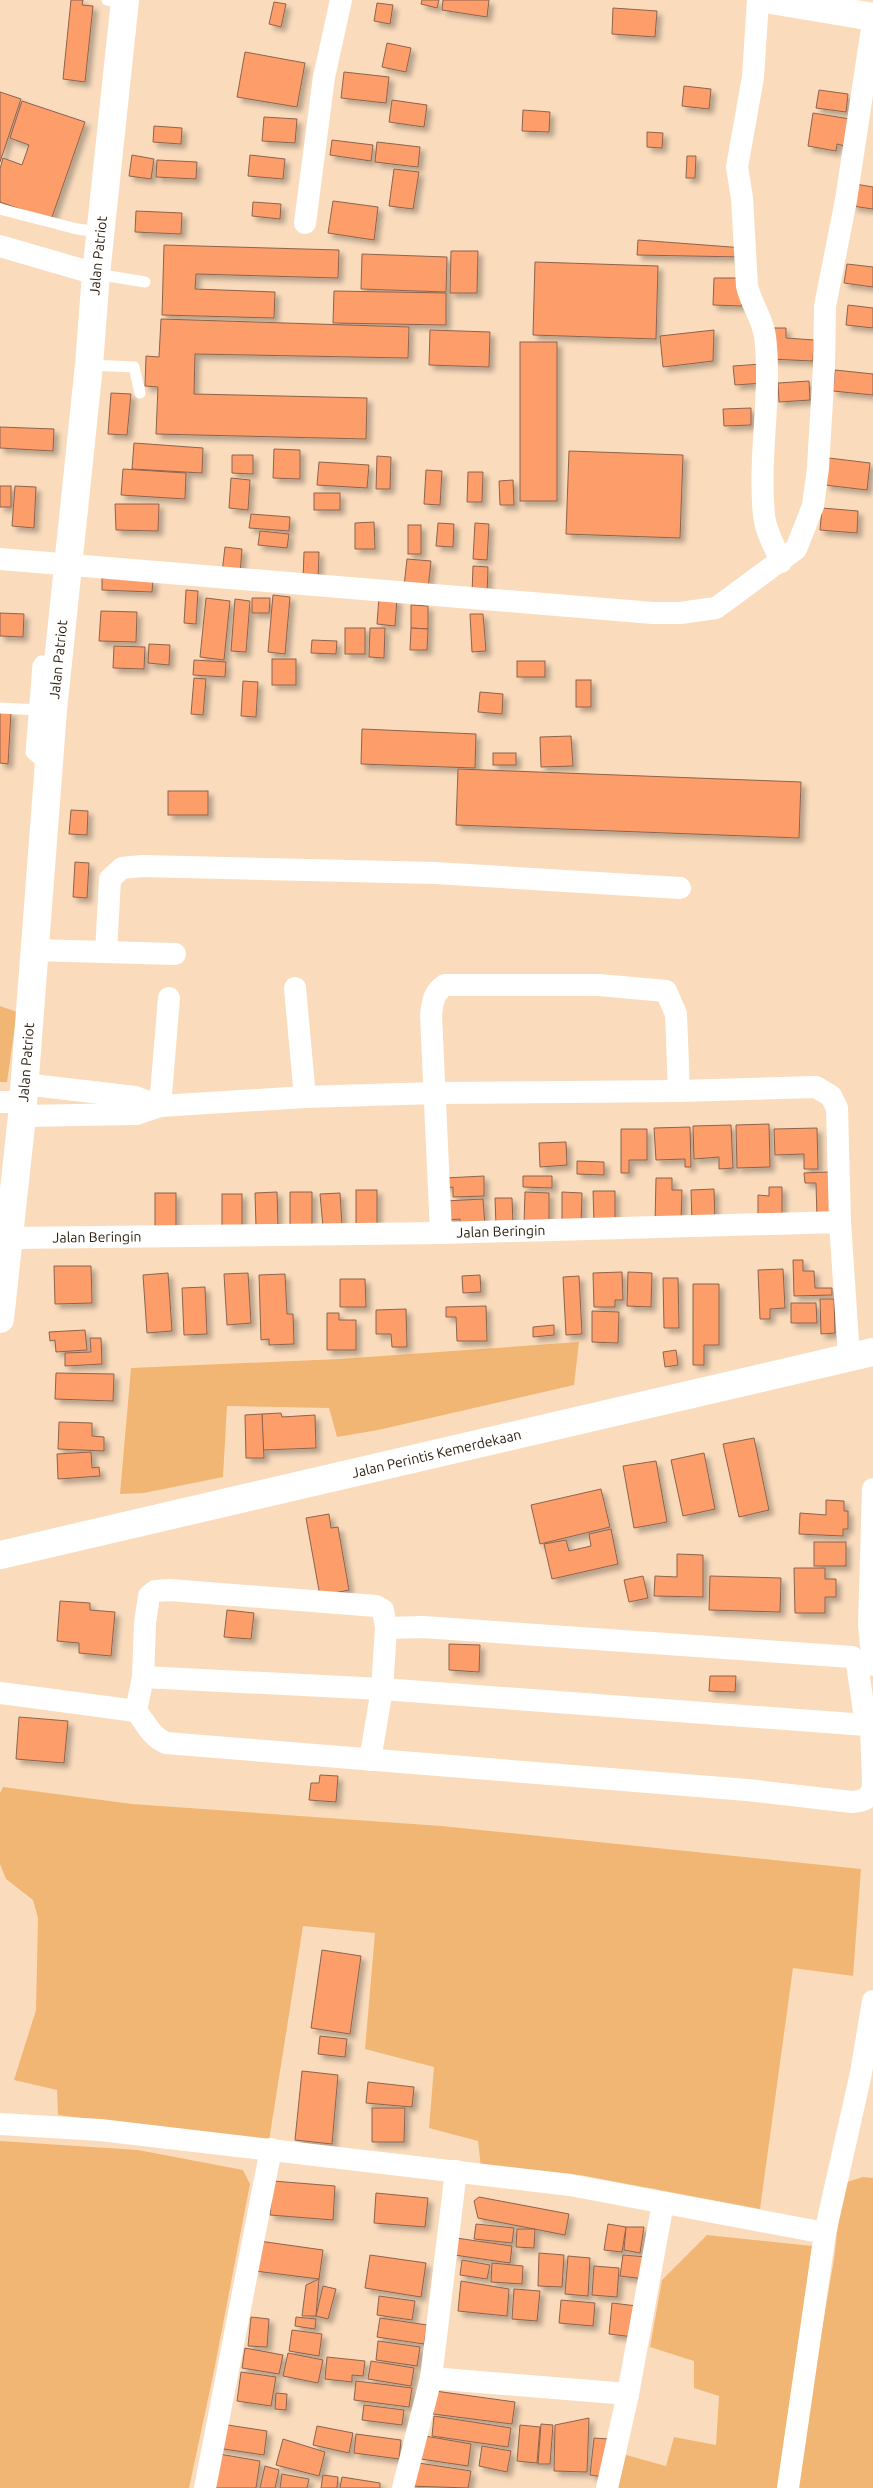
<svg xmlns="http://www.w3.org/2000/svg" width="873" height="2488" font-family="Ubuntu,sans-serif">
<defs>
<filter id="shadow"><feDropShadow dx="4.5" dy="4.5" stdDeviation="2.5" flood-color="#0004"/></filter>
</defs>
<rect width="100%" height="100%" fill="#fadcbd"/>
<g fill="#f2b674">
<path d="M0 1006 17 1012 7 1082H0Z"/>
<path d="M579 1342 574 1385 378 1430 337 1437 329 1408 227 1406 223 1477 144 1493 120 1494 131 1368 339 1359Z"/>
<path d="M3 1787 132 1804 441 1826 861 1869 853 1976 793 1968 760 2209 580 2175 481 2168 478 2141 429 2128 434 2067 365 2049 375 1933 303 1926 269 2141 58 2115 57 2090 14 2080 36 2010 38 1918 33 1900 6 1879 0 1864V1793Z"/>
<path d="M0 2141 138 2150 243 2170 250 2184 214 2371 189 2488H0Z"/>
<path d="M863 2177 873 2178V2488H798C808 2413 820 2339 833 2265 838 2237 837 2209 847 2182Z"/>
<path d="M707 2235 812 2246 779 2488H618L626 2455 666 2466 674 2437 716 2445 719 2396 694 2388V2361L650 2347 662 2280Z"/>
</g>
<g fill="#fc9d6a" stroke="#8e634d" filter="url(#shadow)">
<path d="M71 0H83L82 5 93 6 85 82 63 79Z"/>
<path d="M422 0H439L437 8 421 4Z"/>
<path d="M443 0H489L487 17 442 10Z"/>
<path d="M274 2 286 4 281 27 269 24Z"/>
<path d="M377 3 393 5 390 24 374 21Z"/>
<path d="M613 8 657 11 655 37 612 34Z"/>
<path d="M387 43 411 48 406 72 382 67Z"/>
<path d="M245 52 305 63 297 107 237 97Z"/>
<path d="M344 72 389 77 386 103 341 98Z"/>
<path d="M684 86 711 89 709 109 682 106Z"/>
<path d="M819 90 848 94 846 112 816 108Z"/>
<path d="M0 92 21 99 0 162Z"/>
<path d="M392 100 427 105 424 127 389 122Z"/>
<path d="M22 101 85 122 51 220 0 202V169L3 158 22 165 29 145 10 138Z"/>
<path d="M523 110 550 112 549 132 522 131Z"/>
<path d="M813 113 850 119 845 146 837 144 836 151 808 146Z"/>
<path d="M264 117 297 119 295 143 262 141Z"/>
<path d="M154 126 182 128 181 144 153 142Z"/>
<path d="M647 132 663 133 662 148 647 147Z"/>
<path d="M332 140 373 145 371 161 330 155Z"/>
<path d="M377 142 420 147 418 167 375 162Z"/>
<path d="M132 155 154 159 151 179 129 176Z"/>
<path d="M250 155 285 159 283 179 248 176Z"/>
<path d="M687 156H696L695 178H686Z"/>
<path d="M157 160 197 162 196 179 156 177Z"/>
<path d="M394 169 419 172 413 209 389 206Z"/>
<path d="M855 184 873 187V209L852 206Z"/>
<path d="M333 201 378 207 374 240 328 233Z"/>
<path d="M253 202 281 204 280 219 252 216Z"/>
<path d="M136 211 182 213 181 234 135 232Z"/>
<path d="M638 240 744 248 743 257 637 255Z"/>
<path d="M164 245 339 250 338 278 196 274 195 289 275 292 274 318 162 315Z"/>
<path d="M451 251H478L477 293H450Z"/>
<path d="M362 254 447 257 446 292 361 289Z"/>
<path d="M535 262 658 266 656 339 533 335Z"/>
<path d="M847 264 873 267V287L844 283Z"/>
<path d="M714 278H743L742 306 713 305Z"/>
<path d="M334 291 446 293V325L333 323Z"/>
<path d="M848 305 873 308V328L846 325Z"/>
<path d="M161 319 409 327 408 358 195 354 194 394 367 398 366 439 156 434 158 387 145 386 146 356 159 357Z"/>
<path d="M771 328H786V338L814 340 813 361 770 359Z"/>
<path d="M430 330 490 332 489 367 429 365Z"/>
<path d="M714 330 713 361 663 367 660 336Z"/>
<rect x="520" y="342" width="37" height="159"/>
<path d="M762 364 764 383 735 385 733 366Z"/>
<path d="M835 370 873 374V395L833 391Z"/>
<path d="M809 381 810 400 779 402 778 383Z"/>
<path d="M111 393 131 394 127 435 108 434Z"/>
<path d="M751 408V425L724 426 723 409Z"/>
<path d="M0 427 54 429 53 451 0 448Z"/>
<path d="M134 443 203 448 202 473 132 469Z"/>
<path d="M274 449 300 450V479L273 478Z"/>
<path d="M569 451 683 455 680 538 566 534Z"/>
<path d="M232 455H253V474L232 473Z"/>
<path d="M377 456 391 457 390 489H376Z"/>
<path d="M829 458 870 463 867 490 825 485Z"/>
<path d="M319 462 369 465 367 488 317 485Z"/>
<path d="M123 469 186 473 185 499 121 495Z"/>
<path d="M426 470 442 471 440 505 424 504Z"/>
<path d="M468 472H483L482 502H467Z"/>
<path d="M231 478 250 480 248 510 229 508Z"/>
<path d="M513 480 514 505H500L499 481Z"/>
<rect x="0" y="486" width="11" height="21"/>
<path d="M15 486 36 487 34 528 12 526Z"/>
<rect x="314" y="493" width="26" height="17"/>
<path d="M115 504H159L158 531 116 530Z"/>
<path d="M822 508 858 511 857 533 820 530Z"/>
<path d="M251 514 290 517 289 531 249 528Z"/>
<path d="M374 522 375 549H355V523Z"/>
<path d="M438 523 454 524 453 547 436 546Z"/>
<path d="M475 523 489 524 487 560 473 559Z"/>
<rect x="408" y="525" width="13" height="29"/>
<path d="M260 531 289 534 287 548 258 545Z"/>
<path d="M225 547 242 549 240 574 222 573Z"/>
<path d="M304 552H319L318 579H303Z"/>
<path d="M407 559 431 561 428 589 404 586Z"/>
<path d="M473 566 488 567 487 595 472 594Z"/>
<path d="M102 578 153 580 152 592 102 590Z"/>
<path d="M186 590 198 591 196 624 184 623Z"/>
<path d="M273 595 290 597 285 654 268 652Z"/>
<path d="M379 597 397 599 395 626 377 624Z"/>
<path d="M206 598 230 601 224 660 200 657Z"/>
<path d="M252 598H270L269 613H252Z"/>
<path d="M235 599 250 601 246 652 231 651Z"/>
<path d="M411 605 428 606V629L411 628Z"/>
<path d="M101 611 137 612 136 642 99 641Z"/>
<path d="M0 613 24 614 23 637 0 636Z"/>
<path d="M470 614H483L486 651 472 652Z"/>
<rect x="345" y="628" width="20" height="26"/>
<path d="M370 628H385L384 658 369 657Z"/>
<path d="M411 628 428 629 427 650H410Z"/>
<path d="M312 640 337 641 336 654 311 653Z"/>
<path d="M149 644 170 645 169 665 148 663Z"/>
<path d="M114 646 145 647 144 669 113 668Z"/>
<rect x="272" y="659" width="24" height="26"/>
<path d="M194 660 226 662 225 677 193 675Z"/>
<rect x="517" y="661" width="28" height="16"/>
<path d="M194 678 206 679 203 715 191 714Z"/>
<rect x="576" y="680" width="15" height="27"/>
<path d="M243 681 258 682 256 717 241 716Z"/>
<path d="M480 692 503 694 502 714 478 712Z"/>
<path d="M0 711 11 712 8 764 0 763Z"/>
<path d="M362 729 476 734 475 768 361 764Z"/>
<path d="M571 736 573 766 541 767 540 737Z"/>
<rect x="493" y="753" width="23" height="12"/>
<path d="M458 769 801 782 799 838 456 825Z"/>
<rect x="168" y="791" width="40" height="24"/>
<path d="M71 810 88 811 87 835 69 834Z"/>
<path d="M75 862 89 863 87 898 73 897Z"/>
<path d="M769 1124 770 1167 737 1168 736 1125Z"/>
<path d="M731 1125 733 1168 719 1169V1157L694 1159 693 1126Z"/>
<path d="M690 1127 691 1167H685V1159L656 1160 654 1128Z"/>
<path d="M817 1128 818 1169H804V1154L775 1155 774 1129Z"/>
<path d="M621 1129H647V1160H629V1173H621Z"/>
<path d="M566 1142 567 1165 540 1167 539 1143Z"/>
<path d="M577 1161 604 1162V1175L577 1174Z"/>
<path d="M829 1172 831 1219H817L816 1183H805L804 1173Z"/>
<path d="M484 1176V1196L453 1197V1187L445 1188V1178Z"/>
<path d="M523 1176H552V1188L523 1187Z"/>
<path d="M656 1178H672V1190H682L681 1223H655Z"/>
<path d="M769 1187H782V1222H758V1195L769 1196Z"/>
<path d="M714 1189 715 1222 692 1223 691 1190Z"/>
<rect x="356" y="1190" width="21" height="35"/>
<path d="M593 1191H615V1222L594 1223Z"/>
<path d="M277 1192 278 1226 256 1227 255 1193Z"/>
<path d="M290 1192H312V1226L290 1225Z"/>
<path d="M525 1192 549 1193V1224H524Z"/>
<path d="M562 1192 582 1193 581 1225H562Z"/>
<rect x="155" y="1193" width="21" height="35"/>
<path d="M340 1193 342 1226 323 1227 320 1194Z"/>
<rect x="222" y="1194" width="20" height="34"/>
<path d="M495 1198H512L513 1225 496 1226Z"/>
<path d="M483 1199 485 1226 460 1228V1219L446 1220 445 1201Z"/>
<path d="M793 1260H803V1271H814L815 1288H832V1295L794 1296Z"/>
<path d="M54 1266H91L92 1303 55 1304Z"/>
<path d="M783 1269 785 1308 770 1309V1319H760L758 1270Z"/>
<path d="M622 1272 623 1300H615V1307H594L593 1273Z"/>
<path d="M628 1272 652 1273 651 1307 627 1306Z"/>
<path d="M168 1273 172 1331 147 1333 143 1275Z"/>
<path d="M248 1273 251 1323 227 1325 224 1274Z"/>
<path d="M285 1274 287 1314H293L294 1344 269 1345V1339L261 1340 259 1275Z"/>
<path d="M480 1275 481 1292 463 1293 462 1276Z"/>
<path d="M579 1276 582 1334 566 1335 563 1277Z"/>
<path d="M663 1278H678L679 1328H664Z"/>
<path d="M340 1279H365L366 1307H340Z"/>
<path d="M693 1284H719V1345H704V1365H693Z"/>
<path d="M205 1287 207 1334 184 1335 182 1288Z"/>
<path d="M820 1299H834L835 1333 821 1334Z"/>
<path d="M791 1303H816L817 1323H791Z"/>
<path d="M486 1306 487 1341H457L456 1317H446V1307Z"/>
<path d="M406 1309 407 1347H392L391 1334H376V1310Z"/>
<path d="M592 1311 619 1312 618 1343 592 1342Z"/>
<path d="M327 1313H339V1320H356V1350H327Z"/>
<path d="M554 1325V1335L533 1337V1327Z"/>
<path d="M85 1330 87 1350 56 1352 55 1340 50 1341 49 1332Z"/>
<path d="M90 1338H101L102 1364 65 1366V1353L91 1352Z"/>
<path d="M676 1350 678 1365 665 1367 663 1352Z"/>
<path d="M56 1373 114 1374 113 1401 55 1399Z"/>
<path d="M281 1413 282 1417 315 1415 316 1448 263 1450 262 1414Z"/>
<path d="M262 1414 264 1458H246L245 1415Z"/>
<path d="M59 1422 92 1423V1436L104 1437V1451L58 1449Z"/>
<path d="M754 1438 769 1510 739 1517 723 1444Z"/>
<path d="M91 1452 92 1468 99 1467 100 1476 58 1479 57 1454Z"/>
<path d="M704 1453 715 1509 683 1516 671 1460Z"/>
<path d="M656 1461 667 1522 634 1528 623 1466Z"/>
<path d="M601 1489 610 1527 540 1544 531 1505Z"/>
<path d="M826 1500 844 1501V1511H848V1529H843V1536L799 1534 800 1513 826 1515Z"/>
<path d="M329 1514 331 1528 338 1527 349 1590 320 1596 306 1518Z"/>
<path d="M611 1529 618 1564 552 1579 544 1544 566 1540 569 1551 591 1546 589 1534Z"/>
<rect x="814" y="1542" width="32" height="24"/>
<path d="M677 1554 703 1555V1597L654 1596 655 1576 677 1577Z"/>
<path d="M794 1568H825V1579H836V1597H825V1613H795Z"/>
<path d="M643 1576 648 1598 629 1602 624 1580Z"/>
<path d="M710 1576 781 1578 780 1612 709 1610Z"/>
<path d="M60 1601 90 1603V1610L115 1612 111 1656 79 1653V1643L57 1641Z"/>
<path d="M227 1610 254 1613 251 1639 224 1637Z"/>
<path d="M449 1644 480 1645 479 1672 449 1670Z"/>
<path d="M710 1676H736L735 1692 709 1691Z"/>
<path d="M19 1717 68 1721 64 1763 16 1759Z"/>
<path d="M320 1775 338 1776 336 1802 309 1800 311 1783H319Z"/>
<path d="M322 1950 361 1956 350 2034 311 2028Z"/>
<path d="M320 2036 347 2039 345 2057 318 2054Z"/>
<path d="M302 2071 338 2075 332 2144 295 2140Z"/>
<path d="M368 2082 414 2087 412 2107 366 2103Z"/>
<path d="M372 2108H405L404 2142H372Z"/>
<path d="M273 2181 335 2186 333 2220 270 2215Z"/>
<path d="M376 2193 428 2198 425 2227 374 2223Z"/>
<path d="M479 2197 569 2214 565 2235 478 2218 474 2201Z"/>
<path d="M476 2224 514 2228 512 2243 474 2239Z"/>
<path d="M608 2224 626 2227 622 2252 604 2250Z"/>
<path d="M626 2227H644L640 2253 624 2250Z"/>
<path d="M517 2229H535L534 2248 516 2247Z"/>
<path d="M456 2238 512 2246 510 2263 454 2255Z"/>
<path d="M259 2241 323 2250 319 2279 255 2271Z"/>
<path d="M539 2253 564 2255 562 2287 538 2286Z"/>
<path d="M370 2255 426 2263 421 2297 365 2288Z"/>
<path d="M623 2255 647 2257 645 2279 620 2276Z"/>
<path d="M568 2256 590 2258 588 2296 565 2294Z"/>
<path d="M462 2260 490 2265 487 2279 460 2275Z"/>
<path d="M492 2263 523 2266 522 2284 491 2282Z"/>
<path d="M594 2266 619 2268 617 2297 592 2295Z"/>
<path d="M319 2279 316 2316H302L306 2285Z"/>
<path d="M461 2281 509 2289 507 2316 458 2311Z"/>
<path d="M323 2286 336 2289 328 2319 316 2316Z"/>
<path d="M514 2289 540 2291 537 2321 512 2319Z"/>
<path d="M379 2296 415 2301 412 2320 377 2315Z"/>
<path d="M561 2300 595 2303 593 2326 559 2323Z"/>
<path d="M612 2303 637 2306 634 2337 609 2334Z"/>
<path d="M251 2317 269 2319 267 2347 248 2346Z"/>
<path d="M296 2317 316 2319 315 2329 295 2326Z"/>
<path d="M380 2318 427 2325 424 2344 377 2337Z"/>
<path d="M292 2330 322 2334 319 2356 289 2351Z"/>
<path d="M378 2341 420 2347 417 2366 376 2360Z"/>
<path d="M245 2348 283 2355 279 2374 242 2368Z"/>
<path d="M288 2353 323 2360 318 2383 283 2376Z"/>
<path d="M327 2357 365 2361 363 2376 352 2375V2382L325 2379Z"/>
<path d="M371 2361 414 2368 411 2386 368 2379Z"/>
<path d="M241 2372 276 2377 271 2406 237 2401Z"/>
<path d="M356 2381 412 2388 409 2407 354 2400Z"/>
<path d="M435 2391 515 2402 512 2424 433 2414Z"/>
<path d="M276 2393 287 2394 286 2410 275 2409Z"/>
<path d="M364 2405 404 2410 402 2425 362 2420Z"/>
<path d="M434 2416 511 2428 508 2447 432 2436Z"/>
<path d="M589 2418 587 2472 554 2471 555 2425Z"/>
<path d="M221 2424 267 2431 264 2455 217 2448Z"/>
<path d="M541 2424 553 2425 550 2464H538Z"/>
<path d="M520 2425 540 2427 537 2463 517 2461Z"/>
<path d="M317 2426 353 2433 349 2453 313 2445Z"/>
<path d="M356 2434 401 2440 399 2459 354 2453Z"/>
<path d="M425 2436 471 2444 468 2466 421 2459Z"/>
<path d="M594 2438 609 2439 605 2477 590 2475Z"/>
<path d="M283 2439 325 2452 319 2476 276 2465Z"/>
<path d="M482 2446 511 2451 507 2472 479 2466Z"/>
<path d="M219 2454 260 2461 256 2488H214Z"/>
<path d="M412 2462 471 2471 468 2488 409 2486Z"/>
<path d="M265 2466 279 2470 275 2488H260Z"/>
<path d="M282 2474 309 2479 307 2488H280Z"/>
<path d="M323 2475 338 2477 337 2488H321Z"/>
<path d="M342 2477 380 2483V2488H340Z"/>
</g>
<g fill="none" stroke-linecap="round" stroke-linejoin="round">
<g stroke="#fff" stroke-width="11">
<path d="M107 0 125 5"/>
<path d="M0 209 77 229 100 232"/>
<path d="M96 274 145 282"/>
<path d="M89 365 134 367 140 393"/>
<path d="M0 708 39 710"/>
<path d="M50 760 37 758 31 753 38 665 41 661 59 662"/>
</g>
<g stroke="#fff" stroke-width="22">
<path d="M758 0 753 77 737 167 742 198 747 286C751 304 762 317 765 336 772 395 758 456 764 515 765 530 775 547 781 562"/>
<path d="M305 223 324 77 341 0"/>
<path d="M0 246 96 274"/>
<path d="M0 559 653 613H680L716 608 796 549 813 506 818 468 824 366 825 306 846 200 873 22"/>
<path d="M35 950 175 954"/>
<path d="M106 952 110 879 122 868 142 866 435 873 680 888"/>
<path d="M295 988 305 1097"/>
<path d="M24 1084 135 1097 160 1106"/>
<path d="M0 1102H23"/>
<path d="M160 1106 169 998"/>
<path d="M22 1116 136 1114 160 1106 305 1097 434 1093 679 1091 816 1087 831 1096 837 1108 840 1222"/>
<path d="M441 1233 431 1015C433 1001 433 993 445 985H599L666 991 676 1014 679 1091"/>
<path id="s1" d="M9 1238 441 1233 840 1222 849 1357"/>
<path d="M873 1489 869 1625 873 1665"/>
<path d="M143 1677 382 1689 866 1725"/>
<path d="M0 1693 136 1711C146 1723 151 1737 166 1743L747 1790 852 1802C864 1801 870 1799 873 1786"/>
<path d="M136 1711 143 1677 145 1623 149 1596 155 1591 170 1590 376 1606 383 1610 386 1628 423 1627 852 1657 857 1664 866 1725H873"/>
<path d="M871 1725 873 1781"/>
<path d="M370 1760 382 1689 386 1628"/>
<path d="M0 2124 100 2130 570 2185 825 2233 788 2488"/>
<path d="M825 2233 861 2073 873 2001"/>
<path d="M431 2378 628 2394"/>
<path d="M205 2488 271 2149"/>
<path d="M403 2488 431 2378 456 2171"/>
<path d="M607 2488 628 2394 663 2203"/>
</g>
<g stroke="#fff" stroke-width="28">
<path d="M771 0 873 17"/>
<path id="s2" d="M0 1319 22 1116 53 710 89 365 96 274 125 0"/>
<path id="s3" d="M0 1555 873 1352"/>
</g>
</g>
<g text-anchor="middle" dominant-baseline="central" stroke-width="5" stroke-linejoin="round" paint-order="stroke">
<g font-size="14" fill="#291c0d" stroke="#fbecdd">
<text stroke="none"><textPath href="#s2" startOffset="1068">Jalan Patriot</textPath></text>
<text stroke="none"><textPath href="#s2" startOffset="662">Jalan Patriot</textPath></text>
<text stroke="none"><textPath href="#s2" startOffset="258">Jalan Patriot</textPath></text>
<text stroke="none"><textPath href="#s1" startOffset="492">Jalan Beringin</textPath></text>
<text stroke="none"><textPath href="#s1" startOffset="88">Jalan Beringin</textPath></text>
<text stroke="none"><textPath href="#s3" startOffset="448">Jalan Perintis Kemerdekaan</textPath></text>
</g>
</g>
</svg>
